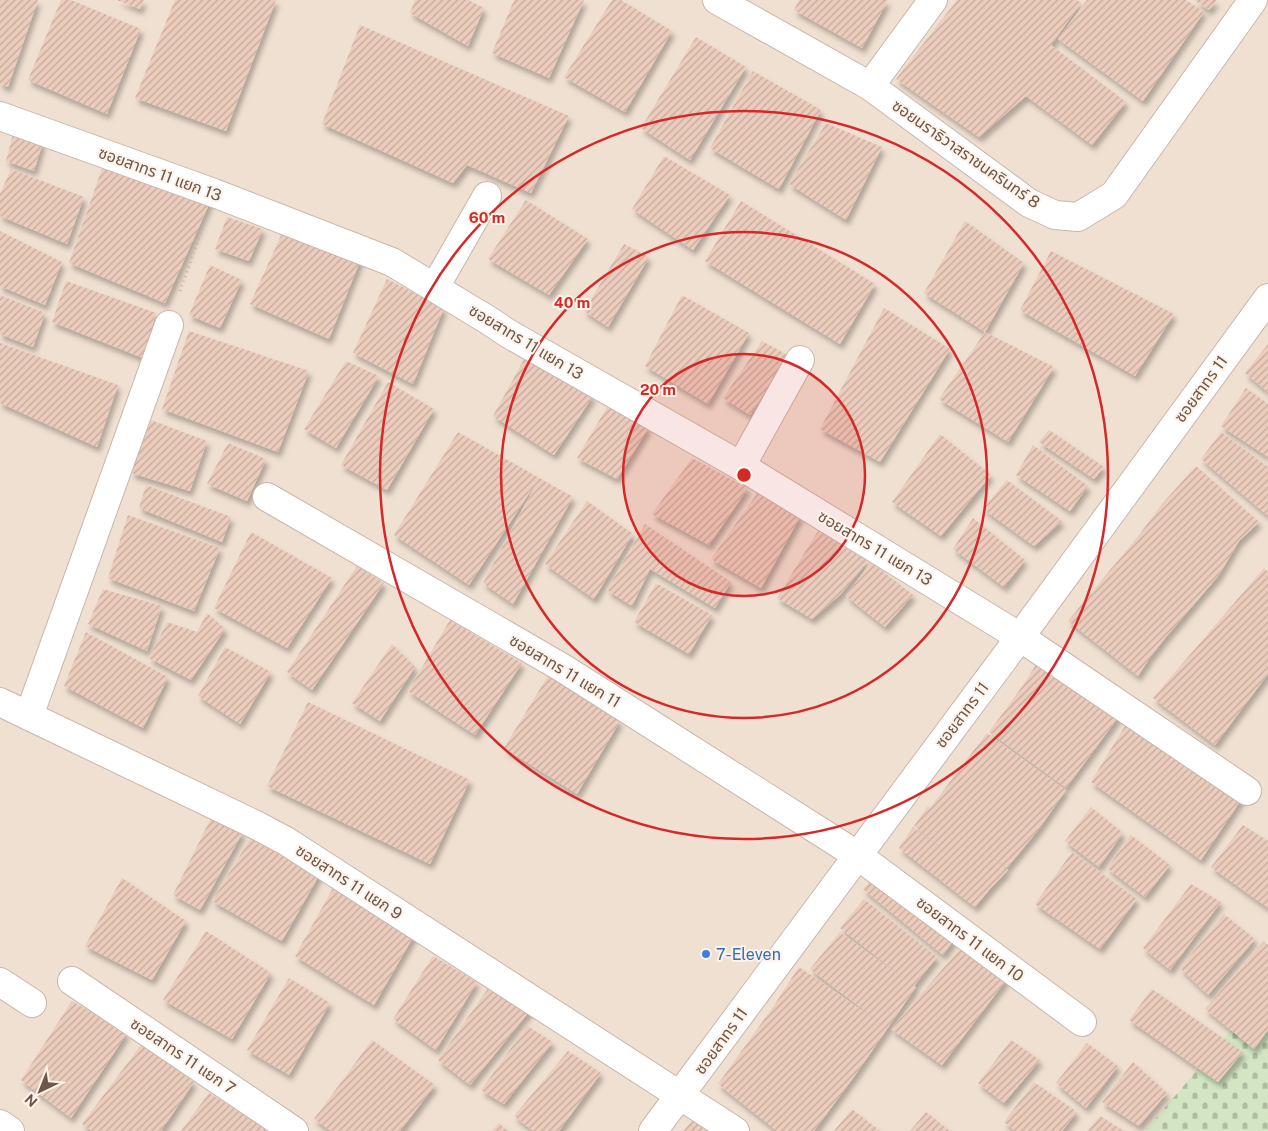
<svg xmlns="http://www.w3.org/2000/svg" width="1268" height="1131" font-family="'Public Sans','Noto Sans Thai',sans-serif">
<defs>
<pattern id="cemetery-stones" width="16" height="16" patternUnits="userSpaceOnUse" patternTransform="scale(1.25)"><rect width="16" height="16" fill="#d3e5c3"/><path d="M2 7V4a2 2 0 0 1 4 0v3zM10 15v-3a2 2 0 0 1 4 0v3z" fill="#afbca0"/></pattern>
<pattern id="building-hatch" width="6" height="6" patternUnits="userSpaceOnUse" patternTransform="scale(1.25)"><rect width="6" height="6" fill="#eccdbd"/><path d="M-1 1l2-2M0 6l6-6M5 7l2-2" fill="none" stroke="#c3a99c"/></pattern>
<filter id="shadow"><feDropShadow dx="3" dy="5.5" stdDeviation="2.5" flood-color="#0004"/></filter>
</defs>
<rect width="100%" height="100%" fill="#f9efe2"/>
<rect fill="#f0e0d1" x="0" y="0" width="1268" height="1131"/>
<path fill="url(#cemetery-stones)" d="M1268 987V1131H1145Z"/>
<g fill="url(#building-hatch)" filter="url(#shadow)">
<path d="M0 0H38L8 87 0 84Z"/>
<path d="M61 0H71L141 29 107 114 28 80Z"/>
<path d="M117 0H144L140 9Z"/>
<path d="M175 0H276L226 131 135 98Z"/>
<path d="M415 0H468L484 8 468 46 410 13Z"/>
<path d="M514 0H584L549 78 492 53Z"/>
<path d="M612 0H621L672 31 625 112 564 77Z"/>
<path d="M799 0H888L862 48 794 10Z"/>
<path d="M957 0H1077L1081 3 1051 45 1126 102 1092 145 1026 96 979 137 896 79Z"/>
<path d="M1087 0H1186L1204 12 1143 101 1058 39Z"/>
<path d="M1194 0H1217L1209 10Z"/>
<path d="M360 25 569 116 531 193 467 165 453 183 322 124Z"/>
<path d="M696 37 746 67 690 160 641 128Z"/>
<path d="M753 71 821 110 779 189 710 148Z"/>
<path d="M826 123 882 147 846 220 789 184Z"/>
<path d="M13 134 43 142 34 171 6 161Z"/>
<path d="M664 156 730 195 693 250 632 209Z"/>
<path d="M103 166 214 193 165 303 69 263Z"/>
<path d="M11 169 84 197 67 244 0 216V194Z"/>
<path d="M526 200 588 239 549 295 488 259Z"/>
<path d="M741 201 875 284 840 344 705 261Z"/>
<path d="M227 217 263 229 249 261 215 249Z"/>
<path d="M965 221 1024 263 985 332 924 293Z"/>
<path d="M287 222 364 251 329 339 250 304Z"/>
<path d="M0 231 62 262 45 305 0 286Z"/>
<path d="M624 244 649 257 608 327 584 311Z"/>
<path d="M1051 251 1174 314 1135 376 1020 310Z"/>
<path d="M210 265 242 280 220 328 189 315Z"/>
<path d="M387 279 444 308 413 384 353 353Z"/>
<path d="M66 281 156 313 143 358 52 322Z"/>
<path d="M0 295 45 313 33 347 0 334Z"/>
<path d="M682 295 749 333 708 404 645 366Z"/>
<path d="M884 308 950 349 880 462 820 429Z"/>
<path d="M189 331 309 371 278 452 162 409Z"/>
<path d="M985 332 1054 367 1008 442 939 399Z"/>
<path d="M762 341 789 356 750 415 723 398Z"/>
<path d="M0 343 118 385 97 447 0 403Z"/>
<path d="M1268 344V392L1245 373Z"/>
<path d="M527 354 593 396 554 455 493 416Z"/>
<path d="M346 361 379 376 336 448 304 429Z"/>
<path d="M388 382 434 409 387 490 341 465Z"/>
<path d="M1246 388 1268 404V457L1221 426Z"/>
<path d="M609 404 649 427 617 479 577 458Z"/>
<path d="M151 420 207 441 190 491 131 473Z"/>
<path d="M1049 430 1104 467 1094 479 1039 442Z"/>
<path d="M458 432 573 497 513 604 483 583 538 480 469 585 394 535Z"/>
<path d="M1221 432 1268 467V513L1267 515 1201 459Z"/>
<path d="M940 434 991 475 941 536 892 502Z"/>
<path d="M228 443 266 459 247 501 207 484Z"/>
<path d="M1033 445 1088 486 1070 511 1016 475Z"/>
<path d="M692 458 748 488 709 545 652 514Z"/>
<path d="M1196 466 1259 522 1239 541 1219 575 1166 637 1151 656 1138 676 1068 621 1139 535 1162 504Z"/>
<path d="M1007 480 1062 521 1034 546 983 509Z"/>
<path d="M146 485 231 517 222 542 139 508Z"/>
<path d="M758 492 801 515 761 588 711 559Z"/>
<path d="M587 501 633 534 594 599 545 564Z"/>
<path d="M128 515 220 548 194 611 108 578Z"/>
<path d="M973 518 1025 560 1004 587 953 549Z"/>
<path d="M645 524 731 582 715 608 650 569 632 606 607 590Z"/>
<path d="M818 531 868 561 840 595 812 619 777 598Z"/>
<path d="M251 532 332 578 287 648 214 608Z"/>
<path d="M871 562 913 595 885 627 846 596Z"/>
<path d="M357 566 384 583 312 690 287 672Z"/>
<path d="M1264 568 1268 572V674L1215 745 1153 698Z"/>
<path d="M656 583 712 615 689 654 634 622Z"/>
<path d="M103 589 162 606 147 651 88 624Z"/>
<path d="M207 613 225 629 191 680 149 658 167 622 197 632Z"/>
<path d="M450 620 522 663 475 735 408 691Z"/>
<path d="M86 632 168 677 143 728 64 686Z"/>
<path d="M392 644 415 667 380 721 352 703Z"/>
<path d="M225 647 271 672 240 724 198 696Z"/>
<path d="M1043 653 1125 708 1066 788 989 732 1022 687Z"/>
<path d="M548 676 620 721 577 794 504 748Z"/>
<path d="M308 702 470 780 430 864 267 786Z"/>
<path d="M1126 724 1247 791 1201 860 1091 782Z"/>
<path d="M987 733 1066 790 1039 829 1007 868 984 851 1008 870 990 889 975 907 899 848 913 827 953 858 914 826 928 806 930 808Z"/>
<path d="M1091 807 1123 833 1099 867 1065 841Z"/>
<path d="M212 816 243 832 200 910 173 895Z"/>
<path d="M1243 825 1268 841V908L1211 867Z"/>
<path d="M258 826 331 854 282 941 212 901Z"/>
<path d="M1131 835 1170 865 1145 897 1107 868Z"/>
<path d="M1072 852 1137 899 1100 949 1035 904Z"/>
<path d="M888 861 967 922 943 955 863 889Z"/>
<path d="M122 878 186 921 152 980 85 946Z"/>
<path d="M337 881 419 927 374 1005 295 956Z"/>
<path d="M1191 884 1221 902 1170 970 1143 948Z"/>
<path d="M864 899 937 957 914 986 916 987 856 1074 814 1131H777L718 1084 773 1007 799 967 879 1022 810 969 840 932 906 980 840 928Z"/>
<path d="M1224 914 1255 939 1208 995 1180 968Z"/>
<path d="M206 931 271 973 232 1039 163 1000Z"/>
<path d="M1264 941 1268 945V1030L1254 1049 1205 1009Z"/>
<path d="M963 945 1007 979 942 1065 891 1029Z"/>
<path d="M433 956 477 982 436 1050 393 1019Z"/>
<path d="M496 977 536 1003 470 1085 438 1060Z"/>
<path d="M289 978 330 1003 289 1075 247 1050Z"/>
<path d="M1152 989 1243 1052 1218 1082 1129 1020Z"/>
<path d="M72 1001 127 1033 71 1118 21 1080Z"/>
<path d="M527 1026 553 1042 504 1104 481 1090Z"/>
<path d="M372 1040 435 1085 400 1131H331L314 1119Z"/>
<path d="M1011 1040 1040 1060 1004 1103 978 1083Z"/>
<path d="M1087 1043 1118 1066 1086 1108 1056 1083Z"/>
<path d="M141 1045 194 1082 161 1131H92L82 1124Z"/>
<path d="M568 1051 601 1073 559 1131H533L514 1116Z"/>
<path d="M1133 1062 1167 1093 1139 1126 1102 1102Z"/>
<path d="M1034 1082 1077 1112 1062 1131H1015L1004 1122Z"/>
<path d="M209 1093 272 1131H181Z"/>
<path d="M852 1109 880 1131H834Z"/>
<path d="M703 1110 735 1131H683Z"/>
<path d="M926 1112 950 1131H910Z"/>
<path d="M1100 1116 1124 1131H1087Z"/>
<path d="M499 1123 508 1131H492Z"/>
</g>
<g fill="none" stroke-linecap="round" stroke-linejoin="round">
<g stroke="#c9b6aa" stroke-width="30">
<g id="minor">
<path d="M717 0 870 86 1029 203 1055 215 1078 217 1114 195 1253 0"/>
<path d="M870 86 933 0"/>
<path d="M0 116 214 193 392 262 488 320 509 334 741 466 1020 637 1247 791"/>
<path d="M435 287 487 196"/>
<path d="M741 466 800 360"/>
<path d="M267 497 561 667 857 855 1082 1022"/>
<path d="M0 702 258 826 286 841 735 1131"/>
<path d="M29 716 169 325"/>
<path d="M72 981 294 1131"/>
<path d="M0 982 32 1003"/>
<path d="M0 1124 10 1131"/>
</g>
</g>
<g stroke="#c9b6aa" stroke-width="30">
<path id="tertiary" d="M653 1131 1020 637 1268 298"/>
</g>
<path stroke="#d0b0a0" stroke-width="3" stroke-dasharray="1 4" stroke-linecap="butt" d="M180 291 203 227"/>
<use href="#minor" stroke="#fff" stroke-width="28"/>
<use href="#tertiary" stroke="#fff" stroke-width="28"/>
</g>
<circle cx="744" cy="475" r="121" fill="#d62828" fill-opacity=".12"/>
<g fill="none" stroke="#d62828" stroke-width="2.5">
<circle cx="744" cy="475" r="121"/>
<circle cx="744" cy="475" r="243"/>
<circle cx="744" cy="475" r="364"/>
</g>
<circle fill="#3f7fe0" stroke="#fdf3e8" stroke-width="2" cx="706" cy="954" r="5"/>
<g text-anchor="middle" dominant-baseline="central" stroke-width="4" stroke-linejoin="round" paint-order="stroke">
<g font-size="16" fill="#6e564b" stroke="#fdf3e8">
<text transform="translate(966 154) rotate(35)">ซอยนราธิวาสราชนครินทร์ 8</text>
<text transform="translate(160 174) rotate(20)">ซอยสาทร 11 แยก 13</text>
<text transform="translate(526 342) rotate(31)">ซอยสาทร 11 แยก 13</text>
<text transform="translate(1201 389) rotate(-54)">ซอยสาทร 11</text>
<text transform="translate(875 548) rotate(31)">ซอยสาทร 11 แยก 13</text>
<text transform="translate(565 671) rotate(31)">ซอยสาทร 11 แยก 11</text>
<text transform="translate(962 715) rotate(-53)">ซอยสาทร 11</text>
<text transform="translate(349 882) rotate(33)">ซอยสาทร 11 แยก 9</text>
<text transform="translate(970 939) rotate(37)">ซอยสาทร 11 แยก 10</text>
<text transform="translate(721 1041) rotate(-54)">ซอยสาทร 11</text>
<text transform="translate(183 1056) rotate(34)">ซอยสาทร 11 แยก 7</text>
</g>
<g font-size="16" fill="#366cbe" stroke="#fdf3e8" text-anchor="start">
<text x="716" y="954">7-Eleven</text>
</g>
</g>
<circle cx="744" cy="475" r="8" fill="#d62828" stroke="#fdf3e8" stroke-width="2.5"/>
<g font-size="15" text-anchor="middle" font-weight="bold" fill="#d62828" stroke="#fdf3e8" stroke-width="4" stroke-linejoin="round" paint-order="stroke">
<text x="487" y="223">60 m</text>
<text x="572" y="308">40 m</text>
<text x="658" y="395">20 m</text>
</g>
<g transform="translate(40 1091) rotate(223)" stroke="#fdf3e8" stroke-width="4" paint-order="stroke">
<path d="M0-4L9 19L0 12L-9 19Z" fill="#6e564b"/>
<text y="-8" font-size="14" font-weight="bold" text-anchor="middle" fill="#6e564b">N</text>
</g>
</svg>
